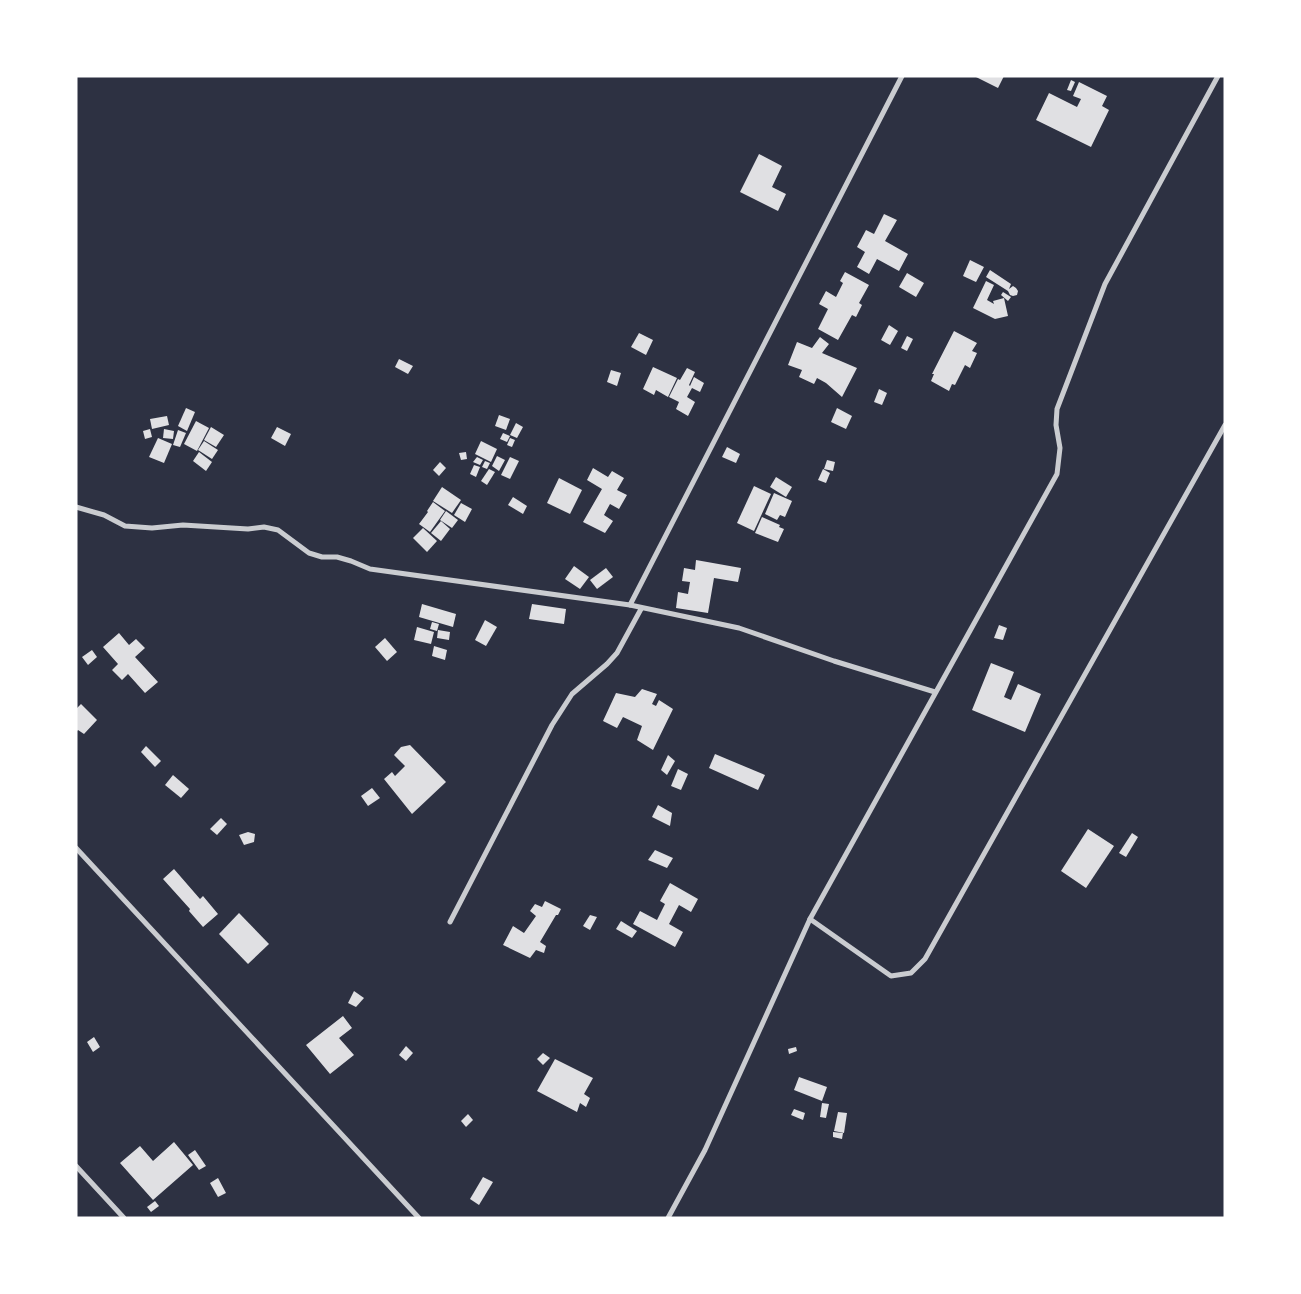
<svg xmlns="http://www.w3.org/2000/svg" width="1301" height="1294" font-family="Ubuntu,sans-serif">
<rect width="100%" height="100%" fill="#2d3142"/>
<g fill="#e0e0e3">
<path d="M974 76H1004L998 88Z"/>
<path d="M1071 80 1075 82 1071 91 1067 90Z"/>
<path d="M1079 82 1107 96 1102 106 1109 110 1091 147 1036 120 1049 93 1077 107 1081 99 1073 96Z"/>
<path d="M759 154 782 166 772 187 786 194 778 211 740 192Z"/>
<path d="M884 214 897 220 885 241 908 254 899 271 877 259 869 274 857 267 865 252 857 247 866 230 874 234Z"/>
<path d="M970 260 984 267 976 282 963 276Z"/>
<path d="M990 270 1011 284 1009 289 1013 286 1016 288 1018 291 1017 295 1013 296 1010 295 1008 291 986 277Z"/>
<path d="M845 272 869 285 859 303 862 305 856 317 852 315 838 340 818 329 828 309 819 304 826 291 836 297 843 283 840 281Z"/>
<path d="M907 273 924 283 916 297 899 287Z"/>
<path d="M986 281 994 285 987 300 994 304 993 301 1004 298 1008 316 995 319 973 308Z"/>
<path d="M1003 292 1011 297 1008 301 1001 295Z"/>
<path d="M889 325 898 331 890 345 881 340Z"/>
<path d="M954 331 977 343 972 351 977 353 970 368 965 365 955 385 952 384 949 391 931 381 934 374H932Z"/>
<path d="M639 333 653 340 646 355 631 347Z"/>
<path d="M907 336 913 339 907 351 901 348Z"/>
<path d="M820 337 829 344 822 353 857 368 842 397 826 383 817 378 814 384 799 377 802 370 788 365 797 342 812 348Z"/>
<path d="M399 359 413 366 408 374 395 367Z"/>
<path d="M653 367 677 378 668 397 656 390 654 395 643 389Z"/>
<path d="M687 368 695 372 689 385 690 386 694 377 704 383 700 392 692 388 687 397 695 402 688 416 676 409 679 402 669 397 678 379 680 380Z"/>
<path d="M611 370 621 373 617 386 607 382Z"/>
<path d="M879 389 887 393 882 405 874 402Z"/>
<path d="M186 408 195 412 187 431 178 426Z"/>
<path d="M837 408 852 416 846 429 831 422Z"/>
<path d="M499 415 510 419 506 430 495 426Z"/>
<path d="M167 416 169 425 152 429 150 419Z"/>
<path d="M196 421 209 428 197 451 184 444Z"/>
<path d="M516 423 523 427 517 438 510 435Z"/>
<path d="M211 427 224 435 216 447 204 440Z"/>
<path d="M277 427 291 434 285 446 271 438Z"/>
<path d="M150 429 152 437 145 439 143 431Z"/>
<path d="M164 429 174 431 173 439 163 438Z"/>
<path d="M178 430 186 433 180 447 173 445Z"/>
<path d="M503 433 510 436 507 442 500 439Z"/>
<path d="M158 438 172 444 164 463 149 457Z"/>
<path d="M510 438 515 440 512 447 507 445Z"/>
<path d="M204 441 218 450 212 459 198 450Z"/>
<path d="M481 441 497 449 491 462 475 454Z"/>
<path d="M727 447 740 454 736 463 722 457Z"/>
<path d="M199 452 212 462 206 471 193 461Z"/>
<path d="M466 452 467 459 461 460 459 453Z"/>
<path d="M497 456 505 460 499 471 492 466Z"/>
<path d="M477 457 483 460 480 465 473 462Z"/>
<path d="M510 457 519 461 510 479 501 475Z"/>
<path d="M827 460 835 462 833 471 824 469Z"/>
<path d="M485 461 490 463 487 469 482 467Z"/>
<path d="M440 462 446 468 439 476 433 470Z"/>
<path d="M474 465 480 467 476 477 470 474Z"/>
<path d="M593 468 608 477 612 471 624 478 617 490 627 495 619 509 610 504 604 515 613 521 605 533 583 522 602 489 587 480Z"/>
<path d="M489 469 495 472 487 485 481 481Z"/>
<path d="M823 469 830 473 826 483 818 480Z"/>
<path d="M776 477 792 487 786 497 770 487Z"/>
<path d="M559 478 582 490 570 514 547 503Z"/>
<path d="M754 486 771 494 754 531 737 523Z"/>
<path d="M442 487 461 500 452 513 433 501Z"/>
<path d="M774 493 792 501 785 517 780 515 777 520 765 514Z"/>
<path d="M513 497 527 506 523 514 508 505Z"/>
<path d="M433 502 445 511 430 532 419 524 428 512 427 511Z"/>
<path d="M461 503 472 509 465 522 454 515Z"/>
<path d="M446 511 458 520 452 528 440 520Z"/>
<path d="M762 517 780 525 779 527 784 529 778 542 755 533Z"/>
<path d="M441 521 450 529 441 541 431 533Z"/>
<path d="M423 528 437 541 427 552 413 538Z"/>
<path d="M696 560 741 568 738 582 714 578 708 613 676 608 678 592 688 594 690 582 682 581 684 568 695 570Z"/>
<path d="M574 566 589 577 580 589 565 579Z"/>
<path d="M606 568 613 577 597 589 590 580Z"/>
<path d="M422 604 456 614 453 627 419 617Z"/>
<path d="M532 604 566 609 564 624 529 619Z"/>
<path d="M485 620 497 627 486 646 475 640Z"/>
<path d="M432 622 439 624 437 631 430 629Z"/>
<path d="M999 625 1007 628 1003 640 994 638Z"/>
<path d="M417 627 434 632 431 644 414 640Z"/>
<path d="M438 630 450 632 449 640 437 638Z"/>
<path d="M119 633 129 645 136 639 145 648 135 657 158 682 145 693 128 674 122 680 112 670 118 664 103 647Z"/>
<path d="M385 638 397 652 387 661 375 647Z"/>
<path d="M434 646 447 650 445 660 432 656Z"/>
<path d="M92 650 97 657 88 665 82 657Z"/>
<path d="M991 663 1014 672 1004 697 1011 700 1018 684 1041 694 1025 732 972 710Z"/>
<path d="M642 689 657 694 652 704 656 706 659 700 673 709 653 750 637 740 642 726 623 717 617 728 603 721 616 693 635 697Z"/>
<path d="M81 704 97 720 84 734 78 730 76 732V709Z"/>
<path d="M410 745 446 782 412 814 384 779 392 772 395 776 405 766 394 755 401 747Z"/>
<path d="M146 746 161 761 155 767 141 752Z"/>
<path d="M715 754 765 775 758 790 709 768Z"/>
<path d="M668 755 675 761 667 775 661 770Z"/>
<path d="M678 769 688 774 681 790 671 786Z"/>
<path d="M173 775 189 789 181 798 165 785Z"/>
<path d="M372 788 380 798 368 806 361 796Z"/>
<path d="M658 805 672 813 670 826 652 817Z"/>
<path d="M221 818 227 824 217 835 210 829Z"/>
<path d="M1088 829 1114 846 1086 888 1061 871Z"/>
<path d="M248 832 255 834 254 842 244 845 239 835Z"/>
<path d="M1132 833 1138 837 1126 857 1119 853Z"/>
<path d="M655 850 673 858 667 868 648 860Z"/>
<path d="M174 869 200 899 203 896 218 914 203 927 189 911 190 909 163 879Z"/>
<path d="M670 883 698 899 691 912 679 905 669 924 683 932 675 947 633 924 640 911 657 920 665 904 660 901Z"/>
<path d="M545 901 561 909 558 915H556L540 942 546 946 544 953 536 950 530 958 503 945 513 926 524 933 536 916 530 911 535 904 542 907Z"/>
<path d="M239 913 269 944 248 964 219 934Z"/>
<path d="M590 915 597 917 590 930 583 926Z"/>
<path d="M621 921 637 931 632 938 616 929Z"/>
<path d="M354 991 364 998 356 1007 348 1003Z"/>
<path d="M343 1016 352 1028 339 1038 354 1055 330 1074 306 1045Z"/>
<path d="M94 1037 100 1047 93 1052 87 1042Z"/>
<path d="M406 1046 413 1053 406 1061 399 1055Z"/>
<path d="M796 1047 797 1051 789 1054 788 1049Z"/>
<path d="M543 1053 550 1058 543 1065 537 1059Z"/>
<path d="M555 1059 593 1078 584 1094 590 1098 586 1107 580 1103 577 1112 537 1091Z"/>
<path d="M799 1077 827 1087 822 1101 794 1090Z"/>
<path d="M822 1103 829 1104 826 1118 820 1117Z"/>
<path d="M794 1109 805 1113 803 1120 791 1115Z"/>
<path d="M838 1112 847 1113 844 1133 834 1131Z"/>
<path d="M468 1114 473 1120 466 1127 461 1121Z"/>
<path d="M833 1132 843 1133 842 1139 833 1137Z"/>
<path d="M174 1142 193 1165 153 1200 120 1163 140 1146 153 1161Z"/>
<path d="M195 1150 206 1166 199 1170 188 1155Z"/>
<path d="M483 1177 493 1182 479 1205 470 1199Z"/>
<path d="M218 1178 226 1193 218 1197 210 1183Z"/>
<path d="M155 1201 159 1206 151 1212 147 1207Z"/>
</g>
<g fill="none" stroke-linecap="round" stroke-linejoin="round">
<g stroke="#caccd0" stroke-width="5">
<path d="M76 507 104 515 125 526 152 528 183 525 248 529 264 527 278 530 309 553 322 557H337L351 561 370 569 630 605 739 628 834 661 935 692"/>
<path d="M630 605 902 76"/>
<path d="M76 848 419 1218"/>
<path d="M810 919 891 976 911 973 925 959 1225 425"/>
<path d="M450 922 552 725 572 694 607 664 617 653 641 609"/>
<path d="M76 1166 124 1218"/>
<path d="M668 1218 705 1150 810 919 1057 474 1060 448 1056 425 1057 409 1105 284 1218 76"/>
</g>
</g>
<rect width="1301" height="1294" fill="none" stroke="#ffffff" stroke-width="155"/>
</svg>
